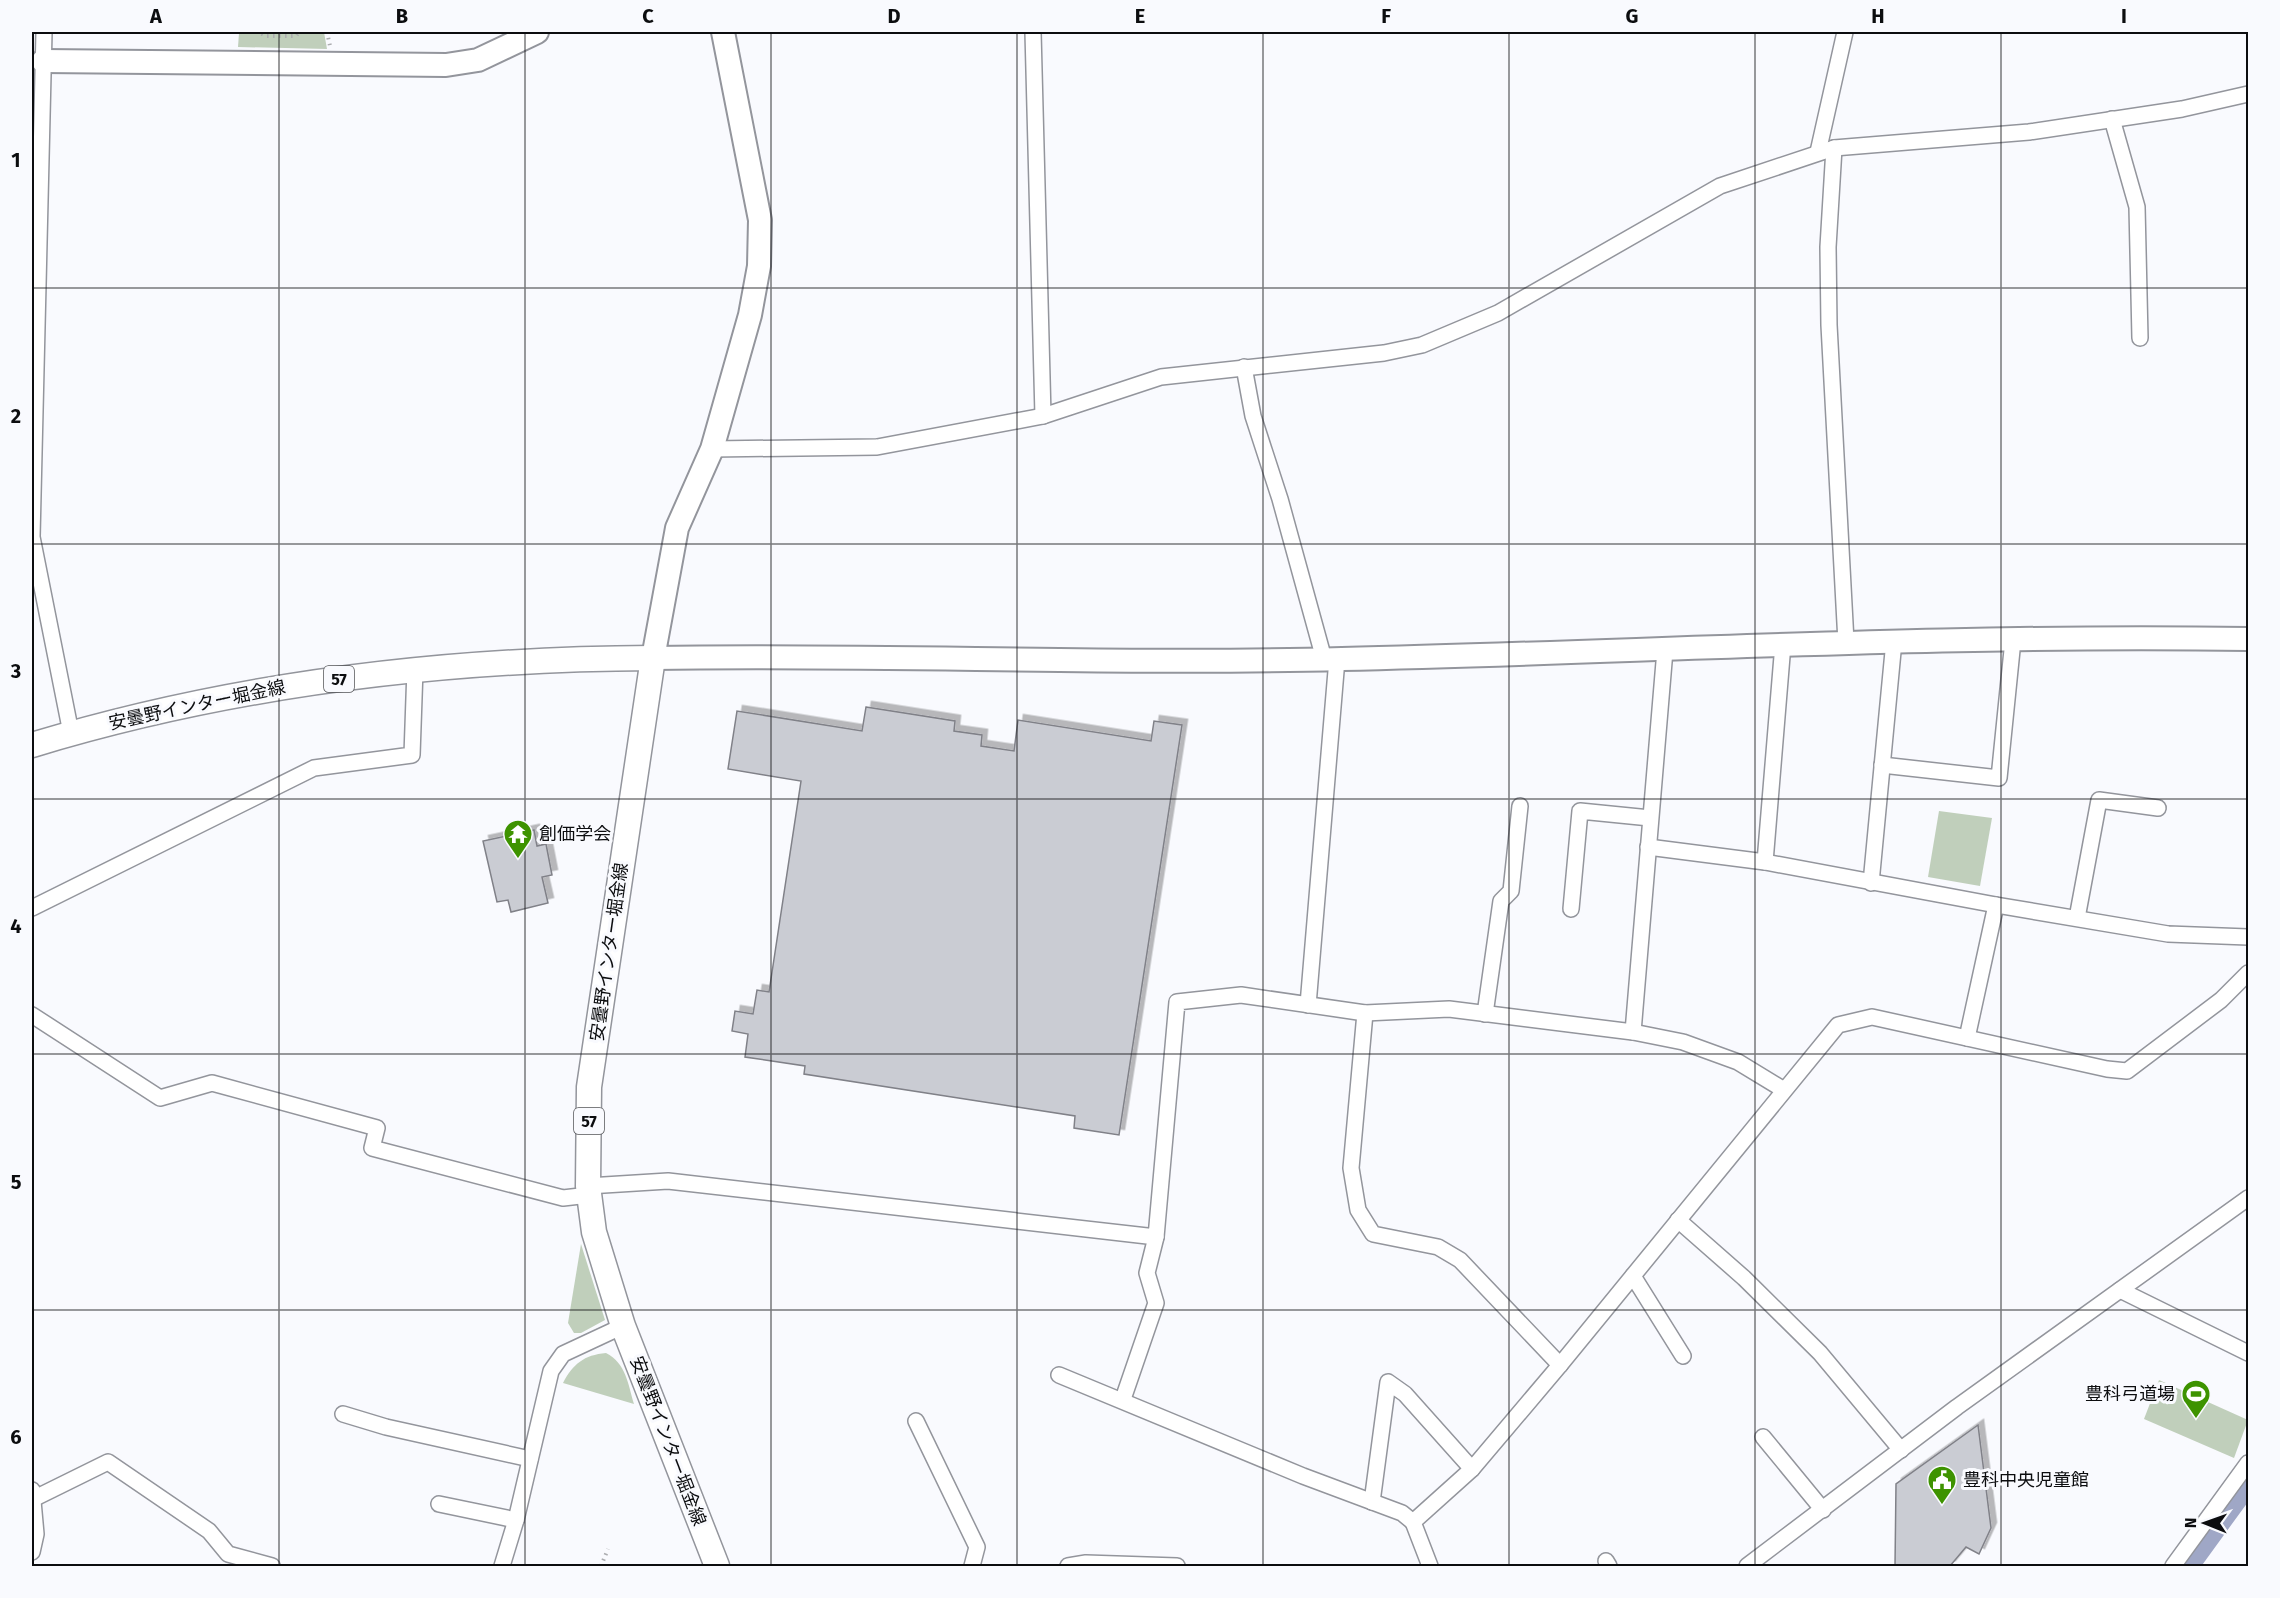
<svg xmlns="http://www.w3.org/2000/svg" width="2280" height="1598" font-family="'Fira Sans','Noto Sans JP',sans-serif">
<defs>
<filter id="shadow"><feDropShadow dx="5.5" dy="-5.5" stdDeviation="0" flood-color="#0004"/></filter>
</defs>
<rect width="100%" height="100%" fill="#f9fafe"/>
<g fill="#c0cfbb">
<path d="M243 32H324L327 49 238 47 239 33Z"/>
<path d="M1939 811 1992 818 1980 886 1928 877Z"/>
<path d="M581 1244 605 1320 581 1333H574L568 1323Z"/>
<path d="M606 1353C626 1363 628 1384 634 1404L563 1383C573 1364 584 1355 606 1353Z"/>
<path d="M2159 1380 2248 1420 2234 1458 2144 1419Z"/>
</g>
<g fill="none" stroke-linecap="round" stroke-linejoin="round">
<path stroke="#9fa7c6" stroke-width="20" d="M2189 1566 2245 1489"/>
</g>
<g fill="#caccd3" stroke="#808188" stroke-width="1.5" filter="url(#shadow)">
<path d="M866 707 955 721 954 731 982 735 981 746 1014 751 1018 720 1151 741 1154 721 1182 725 1119 1135 1074 1128 1075 1116 804 1074 805 1066 745 1057 748 1034 732 1031 735 1011 753 1014 757 990 769 992 801 781 728 769 737 711 862 731Z"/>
<path d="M534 830 537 846 546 844 552 875 542 877 548 903 511 912 508 900 497 902 483 841Z"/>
<path d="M1978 1425 1991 1528 1979 1554 1966 1547 1950 1566H1895L1896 1484Z"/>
</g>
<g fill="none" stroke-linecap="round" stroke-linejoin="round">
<g stroke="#93959c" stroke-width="18">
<g id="street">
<path d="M44 32 32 537 71 733"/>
<path d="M1033 32 1043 416"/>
<path d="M2112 119 2137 207 2140 338"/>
<path d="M1834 148 1828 247 1829 325 1846 642"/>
<path d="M1818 152 1845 32"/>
<path d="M1244 367 1253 416 1280 499 1324 659"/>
<path d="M712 449 877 447 1043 416 1161 377 1384 353 1422 345 1498 313 1720 186 1834 148 2029 132 2182 109 2248 94"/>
<path d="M1882 765 1999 778 2012 650"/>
<path d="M1648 847 1765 862 1996 905 2168 934 2248 937"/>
<path d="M1765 862 1783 644"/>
<path d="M1871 883 1894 641"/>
<path d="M32 908 314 768 412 755 415 669"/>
<path d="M1571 909 1580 811 1650 818"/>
<path d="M2077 918 2099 800 2158 808"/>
<path d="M1308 1005 1337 659"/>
<path d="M1365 1013 1351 1168 1358 1210 1373 1234 1438 1247 1460 1260 1560 1365"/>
<path d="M1485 1014 1501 901 1511 891 1520 806"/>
<path d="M32 1015 160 1098 212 1083 377 1128 372 1148 563 1198 589 1195"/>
<path d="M1633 1032 1665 650"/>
<path d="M1967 1038 1996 905"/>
<path d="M588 1186 668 1181 1156 1237 1177 1002 1241 995 1365 1013 1449 1009 1633 1032 1683 1042 1738 1062 1784 1090"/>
<path d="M1678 1220 1744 1278 1820 1353 1901 1450"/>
<path d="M1633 1276 1683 1356"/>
<path d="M2120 1290 2248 1353"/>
<path d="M1059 1375 1303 1476 1402 1513 1413 1522"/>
<path d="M1123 1399 1156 1303 1147 1273 1156 1237"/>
<path d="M343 1414 386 1427 530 1459"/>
<path d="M916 1421 977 1547 972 1566"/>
<path d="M1763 1437 1823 1510"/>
<path d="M32 1490 36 1534 32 1552"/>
<path d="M33 1499 108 1462 209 1531 228 1554 272 1566"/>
<path d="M1372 1502 1388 1382 1405 1394 1472 1469"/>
<path d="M439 1504 516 1520"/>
<path d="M1606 1561 1609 1566"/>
<path d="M502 1566 516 1520 551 1371 563 1354 623 1326"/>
<path d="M1068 1566 1086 1563 1177 1566"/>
<path d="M1430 1566 1413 1522 1472 1469 1560 1365 1838 1025 1872 1017 2107 1069 2127 1071 2221 1000 2248 973"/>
<path d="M1747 1566 1957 1407 2248 1198"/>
<path d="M2173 1566 2248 1463"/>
</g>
</g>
<g stroke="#93959c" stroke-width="26">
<g id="secondary">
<path d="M723 32 760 220 759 266 750 315 712 449 677 528 653 658C882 654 1113 665 1342 659 1645 652 1946 634 2248 639"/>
<path d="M43 61 446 65 478 60 537 32"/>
</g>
</g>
<g stroke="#93959c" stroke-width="27">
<path id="primary" d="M32 745C233 684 443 659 653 658L589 1087 588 1186 594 1232 623 1326 717 1566"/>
</g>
<g stroke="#acadb0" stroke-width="4" stroke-dasharray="1.5 4.5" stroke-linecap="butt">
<path d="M260 32H258L266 36H296L299 32"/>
<path d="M327 32 330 46"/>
<path d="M601 1566 608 1549"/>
</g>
<use href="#street" stroke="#fff" stroke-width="15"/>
<use href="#secondary" stroke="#fff" stroke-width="22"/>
<use href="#primary" stroke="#fff" stroke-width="24"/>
</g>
<path fill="none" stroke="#0c0d0f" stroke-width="1.5" stroke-opacity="0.55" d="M279 32V1566M525 32V1566M771 32V1566M1017 32V1566M1263 32V1566M1509 32V1566M1755 32V1566M2001 32V1566M32 288H2248M32 544H2248M32 799H2248M32 1054H2248M32 1310H2248"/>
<defs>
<g id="temple-pin" transform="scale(1.5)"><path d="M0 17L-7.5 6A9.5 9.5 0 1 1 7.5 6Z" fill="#3e9300" stroke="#f9fafe"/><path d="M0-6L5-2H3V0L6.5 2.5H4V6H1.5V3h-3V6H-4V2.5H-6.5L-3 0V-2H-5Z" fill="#fff"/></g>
<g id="stadium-pin" transform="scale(1.5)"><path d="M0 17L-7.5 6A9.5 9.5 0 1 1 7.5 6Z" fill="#3e9300" stroke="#f9fafe"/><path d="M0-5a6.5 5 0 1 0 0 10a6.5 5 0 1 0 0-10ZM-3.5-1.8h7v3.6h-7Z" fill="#fff"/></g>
<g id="civic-pin" transform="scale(1.5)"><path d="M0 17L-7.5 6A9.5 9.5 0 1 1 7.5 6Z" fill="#3e9300" stroke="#f9fafe"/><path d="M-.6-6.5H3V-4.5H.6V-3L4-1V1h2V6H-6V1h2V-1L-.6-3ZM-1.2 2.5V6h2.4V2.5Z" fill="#fff"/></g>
</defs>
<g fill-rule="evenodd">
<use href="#temple-pin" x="518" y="834"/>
<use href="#stadium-pin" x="2196" y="1394"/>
<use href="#civic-pin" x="1942" y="1480"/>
</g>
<g text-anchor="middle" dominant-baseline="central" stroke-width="6" stroke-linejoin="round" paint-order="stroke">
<g fill="#f9fafe" stroke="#535457" stroke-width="1.5">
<rect x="324" y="666" width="30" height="26" rx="4.5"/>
<rect x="574" y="1108" width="30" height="26" rx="4.5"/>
</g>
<g font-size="16" font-weight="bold" fill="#0c0d0f">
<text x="339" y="679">57</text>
<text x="589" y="1121">57</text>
</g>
<g font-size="18" fill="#0c0d0f" stroke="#f9fafe">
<text transform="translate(197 705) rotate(-12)">安曇野インター堀金線</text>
<text transform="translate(609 952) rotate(-82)">安曇野インター堀金線</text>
<text transform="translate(668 1441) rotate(69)">安曇野インター堀金線</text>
</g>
<g font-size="18" fill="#0c0d0f" stroke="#f9fafe" text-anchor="start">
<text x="539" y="834">創価学会</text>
<text x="2175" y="1394" text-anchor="end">豊科弓道場</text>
<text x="1963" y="1480">豊科中央児童館</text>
</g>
</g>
<rect width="2280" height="1598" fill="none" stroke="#f9fafe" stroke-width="66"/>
<g transform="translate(2205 1523) rotate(271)" stroke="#f9fafe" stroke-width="4.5" paint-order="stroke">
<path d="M0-4.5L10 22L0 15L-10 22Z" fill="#0c0d0f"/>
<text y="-9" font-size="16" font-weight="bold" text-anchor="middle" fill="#0c0d0f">N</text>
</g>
<rect x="33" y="33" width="2214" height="1532" fill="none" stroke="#0c0d0f" stroke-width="2"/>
<g font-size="20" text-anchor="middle" font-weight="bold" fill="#0c0d0f">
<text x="156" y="23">A</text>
<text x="402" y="23">B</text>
<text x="648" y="23">C</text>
<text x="894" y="23">D</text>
<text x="1140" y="23">E</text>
<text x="1386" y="23">F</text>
<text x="1632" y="23">G</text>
<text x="1878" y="23">H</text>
<text x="2124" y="23">I</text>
<text x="16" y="167">1</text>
<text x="16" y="423">2</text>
<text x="16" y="678">3</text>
<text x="16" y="933">4</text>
<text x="16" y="1189">5</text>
<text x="16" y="1444">6</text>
</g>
</svg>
